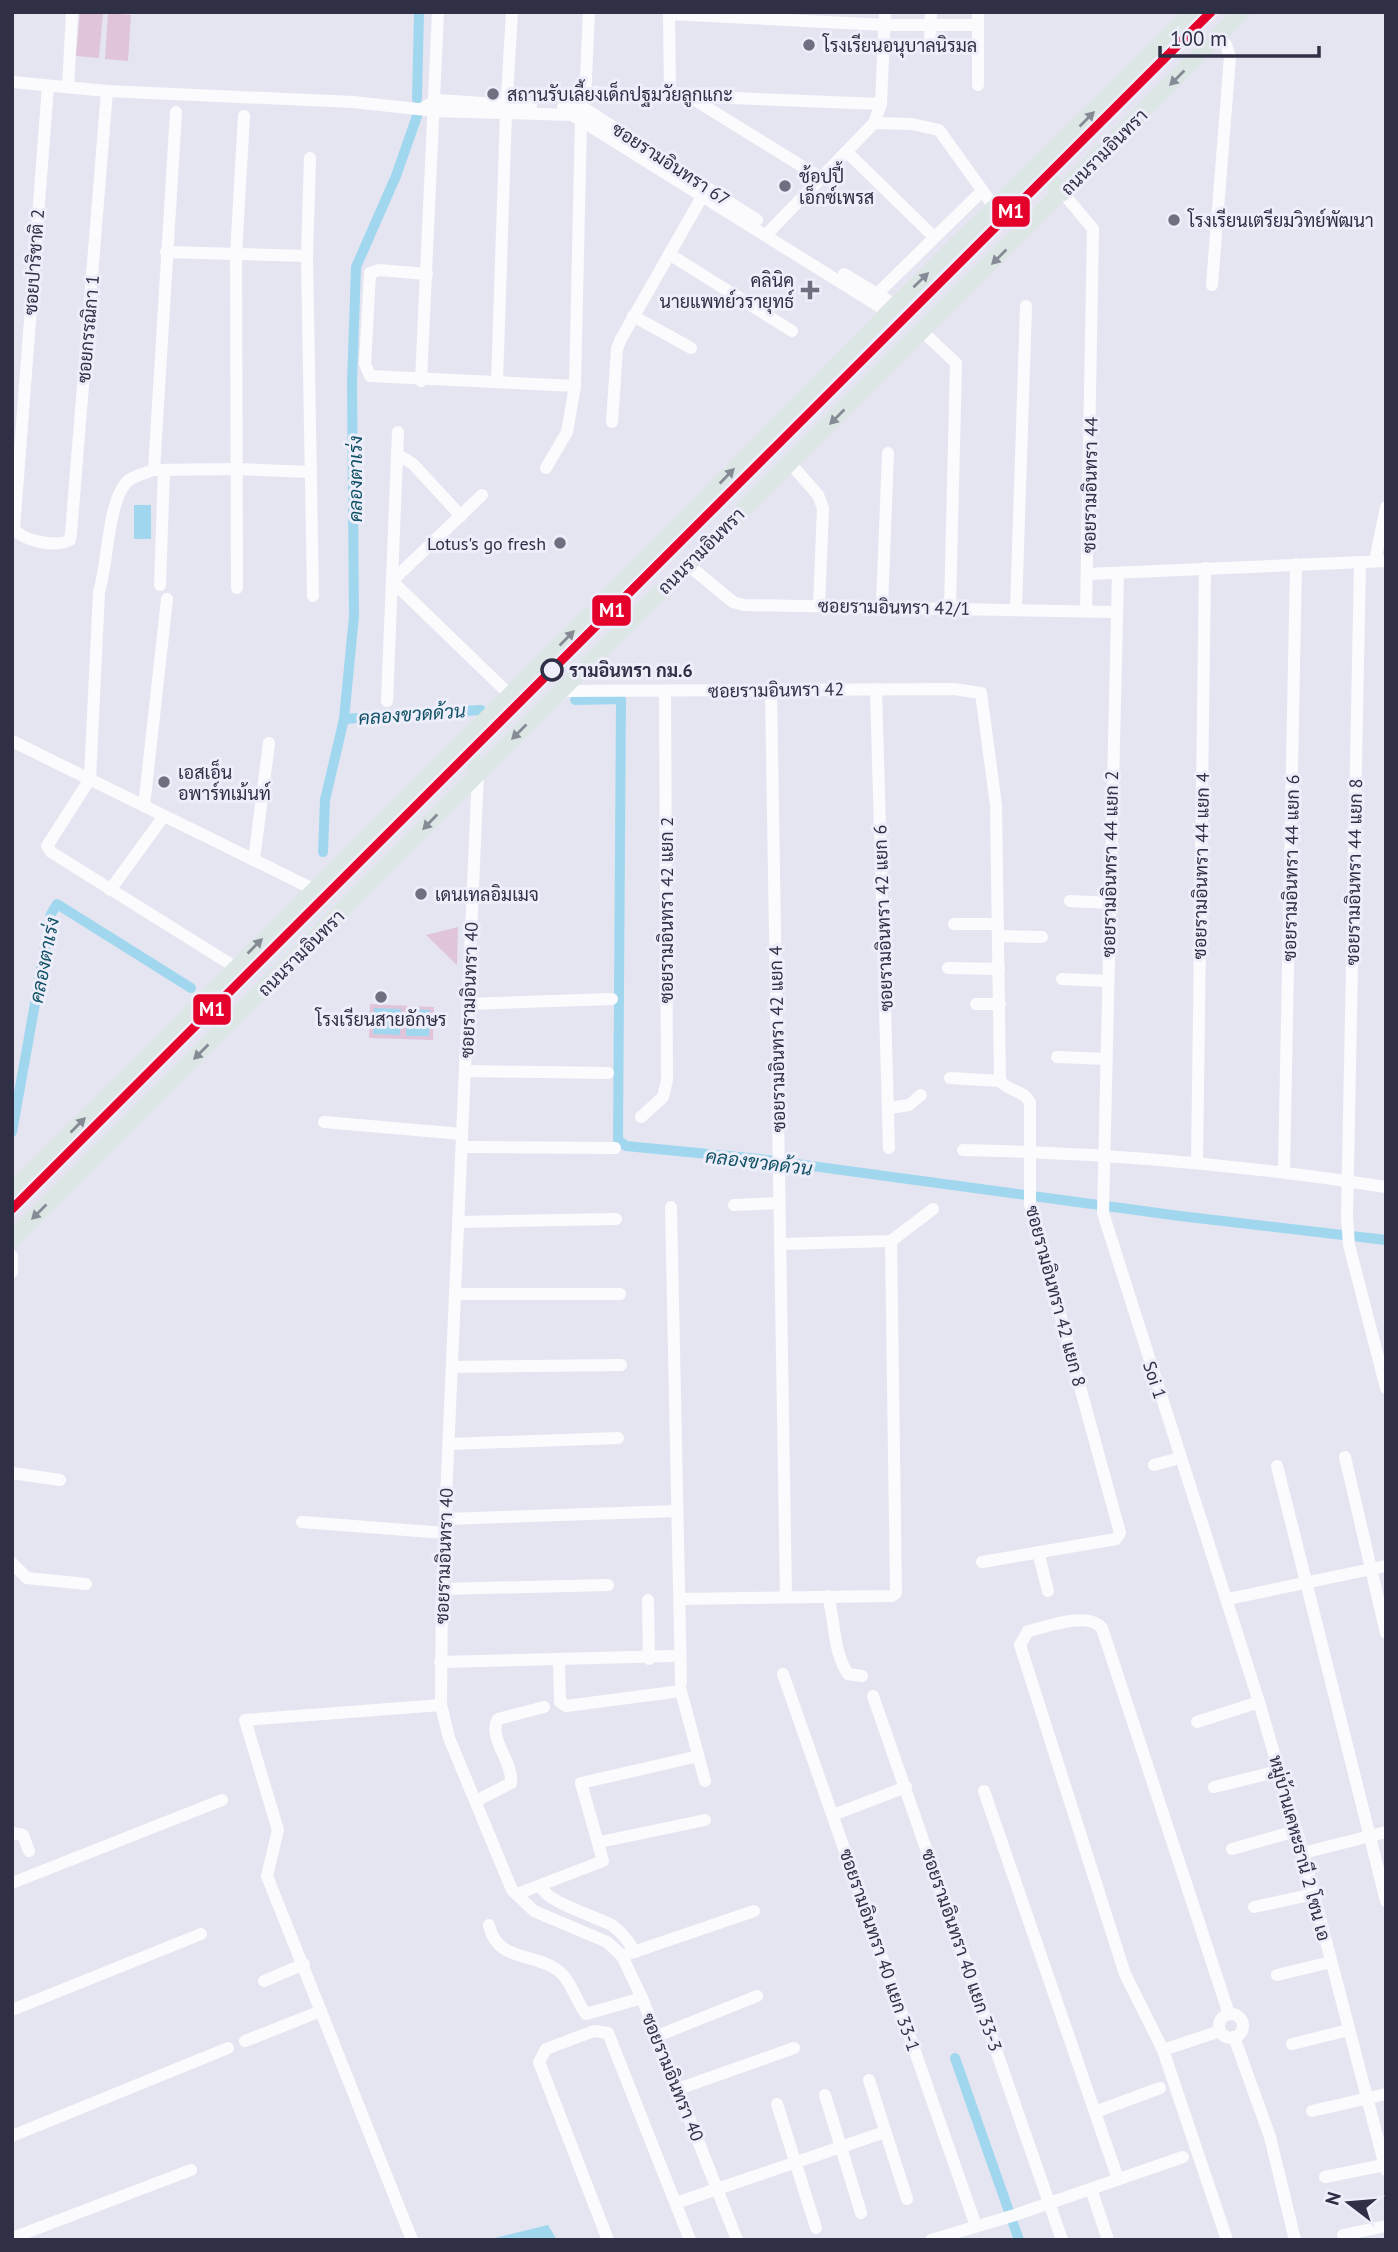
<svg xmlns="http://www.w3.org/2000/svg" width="1398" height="2252" font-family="'PT Sans',Sarabun,sans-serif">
<rect width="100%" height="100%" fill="#e5e5f2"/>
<g fill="#e0c4da">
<path d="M80 12 103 13 99 58 76 56Z"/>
<path d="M108 13 131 15 128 61 105 59Z"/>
<path d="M458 927 457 965 426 935Z"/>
<path d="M370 1004 434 1007 433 1040 369 1038Z"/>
</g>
<g fill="#a1d7ee">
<rect x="134" y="505" width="17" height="34"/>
<path d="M374 1008 401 1009 400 1035 373 1034Z"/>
<path d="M407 1009 430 1010 429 1036H406Z"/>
<path d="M548 2225 557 2240H487Z"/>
</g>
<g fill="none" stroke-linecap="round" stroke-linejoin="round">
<g stroke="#a1d7ee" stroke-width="10">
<path d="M417 99 419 12"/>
<path d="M575 700 621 699 618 1140 626 1146 760 1159 1180 1216 1386 1240"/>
<path d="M344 719 481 710"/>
<path d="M323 852 325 800 344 719 354 616 352 383 356 267 396 176 417 116"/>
<path d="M12 1132 51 914 57 904 191 988"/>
<path d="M955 2058 1019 2240"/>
</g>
<g stroke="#fbfbfd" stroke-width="12">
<path d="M669 12 670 95"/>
<path d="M978 12V85"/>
<path d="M669 14 885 25H978"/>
<path d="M930 46 931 12"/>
<path d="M12 82 107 91 353 102 436 111 572 115 888 312"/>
<path d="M48 86 14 529C24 541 55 548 70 540L71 533 107 91"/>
<path d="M68 87 72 12"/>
<path d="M583 92 881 104"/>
<path d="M690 97 821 178"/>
<path d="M585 100 589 12"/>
<path d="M425 107 436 100 531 106"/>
<path d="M563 107 587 110 757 220"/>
<path d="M176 112 154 470C146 473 136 475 129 480 108 496 108 564 99 592L90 779 47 846 51 852 235 967"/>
<path d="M874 123 912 124 939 130 995 208"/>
<path d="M847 152 934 237"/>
<path d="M310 158 307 256 313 596"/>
<path d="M1063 193 1093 229 1086 611"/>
<path d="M766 235 874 123 881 104 885 12"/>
<path d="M166 252 307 256"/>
<path d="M669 254 792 331"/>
<path d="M427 274 379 270 370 273 365 364 370 376 575 386"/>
<path d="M844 274 895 305"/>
<path d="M1212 285 1230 57 1226 45 1218 37"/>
<path d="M877 294 981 192"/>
<path d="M633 316 691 348"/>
<path d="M923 332 956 363 950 607"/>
<path d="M421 381 438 12"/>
<path d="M497 382 506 113 512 12"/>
<path d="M612 422 617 349 621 339 703 195"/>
<path d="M397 454 413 464 461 516"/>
<path d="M790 463 818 495 823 508 819 606"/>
<path d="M546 468 567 432 575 386 581 120 585 114"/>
<path d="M154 470 235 469 311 472"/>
<path d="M482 495 392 581 510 695"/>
<path d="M1375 561 1386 507"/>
<path d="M1360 562 1347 1217 1349 1245 1386 1388"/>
<path d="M687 564 733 602 744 605 1115 612"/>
<path d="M1118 573 1103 1213 1259 1702 1303 1853 1386 2170"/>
<path d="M1088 574 1386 561"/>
<path d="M160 585 164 470"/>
<path d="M237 588 236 254 244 116"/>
<path d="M882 606 888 453"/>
<path d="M1016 609 1026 306"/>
<path d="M876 689 889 1148"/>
<path d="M560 691 954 689 981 693 996 805 1000 1081C1009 1092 1025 1090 1030 1103V1204L1120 1533 1116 1539 982 1562"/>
<path d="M771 691 786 1597"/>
<path d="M387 701 398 432"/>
<path d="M12 741 313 889"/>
<path d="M478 773 442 1589 441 1705 449 1738 512 1890 534 1911 607 1942 622 1956 642 1998 737 2240"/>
<path d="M144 806 167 599"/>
<path d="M254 860 269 743"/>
<path d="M110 890 164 816"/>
<path d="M1070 901 1110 903"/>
<path d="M954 924H998"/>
<path d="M998 936 1042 937"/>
<path d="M948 968 999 969"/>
<path d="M1062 979 1108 981"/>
<path d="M468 1004 612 999"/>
<path d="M976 1004H1000"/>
<path d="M1057 1057 1106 1059"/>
<path d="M465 1071 608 1073"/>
<path d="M950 1078 1000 1081"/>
<path d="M889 1108 909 1105 921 1095"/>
<path d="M641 1117 663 1097 667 1080 665 692"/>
<path d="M324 1122 462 1134"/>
<path d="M462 1147 615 1148"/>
<path d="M963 1150C1105 1153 1246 1165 1386 1187"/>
<path d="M1197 1163 1205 568"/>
<path d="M1284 1171 1296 564"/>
<path d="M734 1205 779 1203"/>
<path d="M671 1207 681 1683"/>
<path d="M458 1222 616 1219"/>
<path d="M780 1244 891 1241 933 1209"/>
<path d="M12 1256V1272"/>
<path d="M455 1294H620"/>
<path d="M452 1367 621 1365"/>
<path d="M449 1444 618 1438"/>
<path d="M1345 1457 1386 1633"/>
<path d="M1154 1465 1180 1458"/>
<path d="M1277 1466 1386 1901"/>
<path d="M12 1473 60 1480"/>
<path d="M445 1519 677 1511"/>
<path d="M302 1522 445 1533"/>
<path d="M1038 1552 1048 1591"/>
<path d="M12 1563 27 1578 86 1584"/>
<path d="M442 1589 608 1585"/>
<path d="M828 1596C835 1621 833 1652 848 1674L862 1676"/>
<path d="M680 1599 892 1596 896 1593 891 1241"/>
<path d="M1228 1599 1386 1566"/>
<path d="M648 1600 649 1659"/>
<path d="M559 1661 560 1702 566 1706 681 1691 705 1781"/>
<path d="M440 1662 672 1656"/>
<path d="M783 1674 976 2226"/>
<path d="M873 1696 1062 2240"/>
<path d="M1197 1722 1259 1702"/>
<path d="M1214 1787 1279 1771"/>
<path d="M984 1791 1118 2179"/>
<path d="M476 1801 511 1783C514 1763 487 1737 498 1719L544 1707"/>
<path d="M833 1815 906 1787"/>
<path d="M12 1833 23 1835 29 1851"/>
<path d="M600 1842 705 1820"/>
<path d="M1232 1849 1296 1831"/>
<path d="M1303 1853 1386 1832"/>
<path d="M12 1883 222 1800"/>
<path d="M541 1886C546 1903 597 1916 613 1926 623 1933 629 1942 635 1952"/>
<path d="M517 1894 603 1861 581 1783 690 1758"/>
<path d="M1254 1907 1314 1894"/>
<path d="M489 1925C497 1965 541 1951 563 1975 573 1986 577 2003 586 2014L642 1998"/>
<path d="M622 1956 754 1911"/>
<path d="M1277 1975 1331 1962"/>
<path d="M264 1981 304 1964"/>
<path d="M12 2010 201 1934"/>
<circle cx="1231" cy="2026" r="12"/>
<path d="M657 2036 757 1996"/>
<path d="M1234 2037 1270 2137 1295 2240"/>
<path d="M245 2041 321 2011"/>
<path d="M1292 2044 1349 2030"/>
<path d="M1163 2050 1220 2031"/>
<path d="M869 2080 907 2199"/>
<path d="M678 2089 794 2048"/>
<path d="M825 2095 861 2213"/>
<path d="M777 2104 816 2228"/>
<path d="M1312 2111 1386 2094"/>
<path d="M1095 2112 1160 2088"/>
<path d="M12 2136 228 2048"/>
<path d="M1325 2177 1384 2165"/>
<path d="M1091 2189 1108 2240"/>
<path d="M676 2203 885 2132"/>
<path d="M1343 2235 1386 2226"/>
<path d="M12 2238 191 2170"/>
<path d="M412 2240 267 1876 278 1830 245 1720 441 1705"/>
<path d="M608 2240 539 2062 546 2049 594 2031 608 2033 690 2240"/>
<path d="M931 2240 1015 2215 1183 2157"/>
<path d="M1227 2240 1163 2050 1125 1974 1020 1645 1028 1631C1047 1627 1087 1611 1102 1628L1229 2014"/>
</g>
<g stroke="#dce6e4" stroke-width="16">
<path d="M1038 167 1063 193"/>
<path d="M466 738 478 773"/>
<path d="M12 1191 615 590 895 305 1193 12"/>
<path d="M12 1239 1242 12"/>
</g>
<g stroke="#edeefa" stroke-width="14">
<path id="metro-1" d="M12 1209 1211 12"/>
</g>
<use href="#metro-1" stroke="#e4002b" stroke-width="9"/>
</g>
<defs><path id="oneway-solid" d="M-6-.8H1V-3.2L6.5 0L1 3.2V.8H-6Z" transform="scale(1.75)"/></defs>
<g fill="#868a95">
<use href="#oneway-solid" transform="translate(1177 78) rotate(135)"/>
<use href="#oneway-solid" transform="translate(1087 119) rotate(-45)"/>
<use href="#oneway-solid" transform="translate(999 257) rotate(135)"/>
<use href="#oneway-solid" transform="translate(921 280) rotate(-44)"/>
<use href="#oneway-solid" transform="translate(837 417) rotate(135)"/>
<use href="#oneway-solid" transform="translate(727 476) rotate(-46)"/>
<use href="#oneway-solid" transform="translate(567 638) rotate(-45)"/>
<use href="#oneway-solid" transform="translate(519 732) rotate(135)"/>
<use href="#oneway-solid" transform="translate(430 822) rotate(134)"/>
<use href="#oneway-solid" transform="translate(255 946) rotate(-45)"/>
<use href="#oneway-solid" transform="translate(201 1052) rotate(135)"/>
<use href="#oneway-solid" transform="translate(78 1125) rotate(-45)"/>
<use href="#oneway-solid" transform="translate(39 1212) rotate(135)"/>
</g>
<g fill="#6f6f82" stroke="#edeefa" stroke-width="2.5">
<circle cx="809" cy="45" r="7"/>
<circle cx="493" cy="94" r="7"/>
<circle cx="785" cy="186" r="7"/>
<circle cx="1174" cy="220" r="7"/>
<path d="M806.5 279.5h7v7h7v7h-7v7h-7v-7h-7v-7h7z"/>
<circle cx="560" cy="543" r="7"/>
<circle cx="164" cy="782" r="7"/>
<circle cx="421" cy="894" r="7"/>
<circle cx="381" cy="997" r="7"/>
</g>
<circle fill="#edeefa" stroke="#2f2f46" stroke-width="3.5" cx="552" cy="670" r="10"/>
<g text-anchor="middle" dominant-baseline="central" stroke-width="6" stroke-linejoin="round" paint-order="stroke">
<g font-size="18" fill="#2f2f46" stroke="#edeefa" text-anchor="start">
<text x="823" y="45">โรงเรียนอนุบาลนิรมล</text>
<text x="507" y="94">สถานรับเลี้ยงเด็กปฐมวัยลูกแกะ</text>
<text x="799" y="176">ช้อปปี้<tspan x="799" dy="21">เอ็กซ์เพรส</tspan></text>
<text x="1188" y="220">โรงเรียนเตรียมวิทย์พัฒนา</text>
<text x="794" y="280" text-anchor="end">คลินิค<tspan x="794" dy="21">นายแพทย์วรายุทธ์</tspan></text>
<text x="546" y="543" text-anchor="end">Lotus's go fresh</text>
<text x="178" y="772">เอสเอ็น<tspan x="178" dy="21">อพาร์ทเม้นท์</tspan></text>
<text x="435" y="894">เดนเทลอิมเมจ</text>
<text x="381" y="1019" text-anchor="middle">โรงเรียนสายอักษร</text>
</g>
<g font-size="18" fill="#2f2f46" stroke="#edeefa">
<text transform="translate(1104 152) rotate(-45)">ถนนรามอินทรา</text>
<text transform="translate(671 164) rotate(33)">ซอยรามอินทรา 67</text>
<text transform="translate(34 262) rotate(-86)">ซอยปาริชาติ 2</text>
<text transform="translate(88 329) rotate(-85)">ซอยกรรณิกา 1</text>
<text transform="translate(1090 485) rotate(-89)">ซอยรามอินทรา 44</text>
<text transform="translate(701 551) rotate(-45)">ถนนรามอินทรา</text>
<text transform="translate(894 607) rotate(1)">ซอยรามอินทรา 42/1</text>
<text transform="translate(776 690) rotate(-1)">ซอยรามอินทรา 42</text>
<text transform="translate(1110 864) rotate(-89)">ซอยรามอินทรา 44 แยก 2</text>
<text transform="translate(1201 866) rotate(-89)">ซอยรามอินทรา 44 แยก 4</text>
<text transform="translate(1291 868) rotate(-89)">ซอยรามอินทรา 44 แยก 6</text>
<text transform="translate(1354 872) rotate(-89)">ซอยรามอินทรา 44 แยก 8</text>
<text transform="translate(666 910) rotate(-90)">ซอยรามอินทรา 42 แยก 2</text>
<text transform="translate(883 918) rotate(-92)">ซอยรามอินทรา 42 แยก 6</text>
<text transform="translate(301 953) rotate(-45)">ถนนรามอินทรา</text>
<text transform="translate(469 990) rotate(-88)">ซอยรามอินทรา 40</text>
<text transform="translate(777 1039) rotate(-91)">ซอยรามอินทรา 42 แยก 4</text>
<text transform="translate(1056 1296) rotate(75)">ซอยรามอินทรา 42 แยก 8</text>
<text transform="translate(1155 1380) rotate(72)">Soi 1</text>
<text transform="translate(444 1556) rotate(-88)">ซอยรามอินทรา 40</text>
<text transform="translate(1300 1848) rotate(75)">หมู่บ้านเคหะธานี 2 โซน เอ</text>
<text transform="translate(880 1950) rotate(71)">ซอยรามอินทรา 40 แยก 33-1</text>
<text transform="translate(962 1950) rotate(71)">ซอยรามอินทรา 40 แยก 33-3</text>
<text transform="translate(673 2077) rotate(68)">ซอยรามอินทรา 40</text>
</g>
<g font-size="18" font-weight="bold" fill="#2f2f46" stroke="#edeefa" text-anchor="start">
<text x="569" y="670">รามอินทรา กม.6</text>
</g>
<g font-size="19" font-style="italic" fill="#125266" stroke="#edeefa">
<text transform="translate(355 479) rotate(-90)">คลองตาเร่ง</text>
<text transform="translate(412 714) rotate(-4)">คลองขวดด้วน</text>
<text transform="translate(44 960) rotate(-79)">คลองตาเร่ง</text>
<text transform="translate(759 1162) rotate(7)">คลองขวดด้วน</text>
</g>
</g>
<g stroke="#edeefa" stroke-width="2.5">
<rect x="991" y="195" width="40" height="33" rx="7" fill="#e4002b"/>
<rect x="591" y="594" width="41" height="33" rx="7" fill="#e4002b"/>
<rect x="192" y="993" width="40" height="33" rx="7" fill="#e4002b"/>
</g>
<g font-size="19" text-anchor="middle" font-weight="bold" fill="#fff">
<text x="1011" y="218">M1</text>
<text x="612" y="617">M1</text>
<text x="212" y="1016">M1</text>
</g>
<rect width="1398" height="2252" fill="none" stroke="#2f2f46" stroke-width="28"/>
<g transform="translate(1349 2203) rotate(286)" stroke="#edeefa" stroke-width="5" paint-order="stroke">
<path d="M0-5L12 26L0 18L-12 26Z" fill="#2f2f46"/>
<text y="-10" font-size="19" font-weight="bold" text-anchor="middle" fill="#2f2f46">N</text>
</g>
<path d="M1160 46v10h159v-10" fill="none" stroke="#2f2f46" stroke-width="3.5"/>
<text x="1170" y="46" font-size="21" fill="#2f2f46" stroke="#edeefa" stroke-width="5" paint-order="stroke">100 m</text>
</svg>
